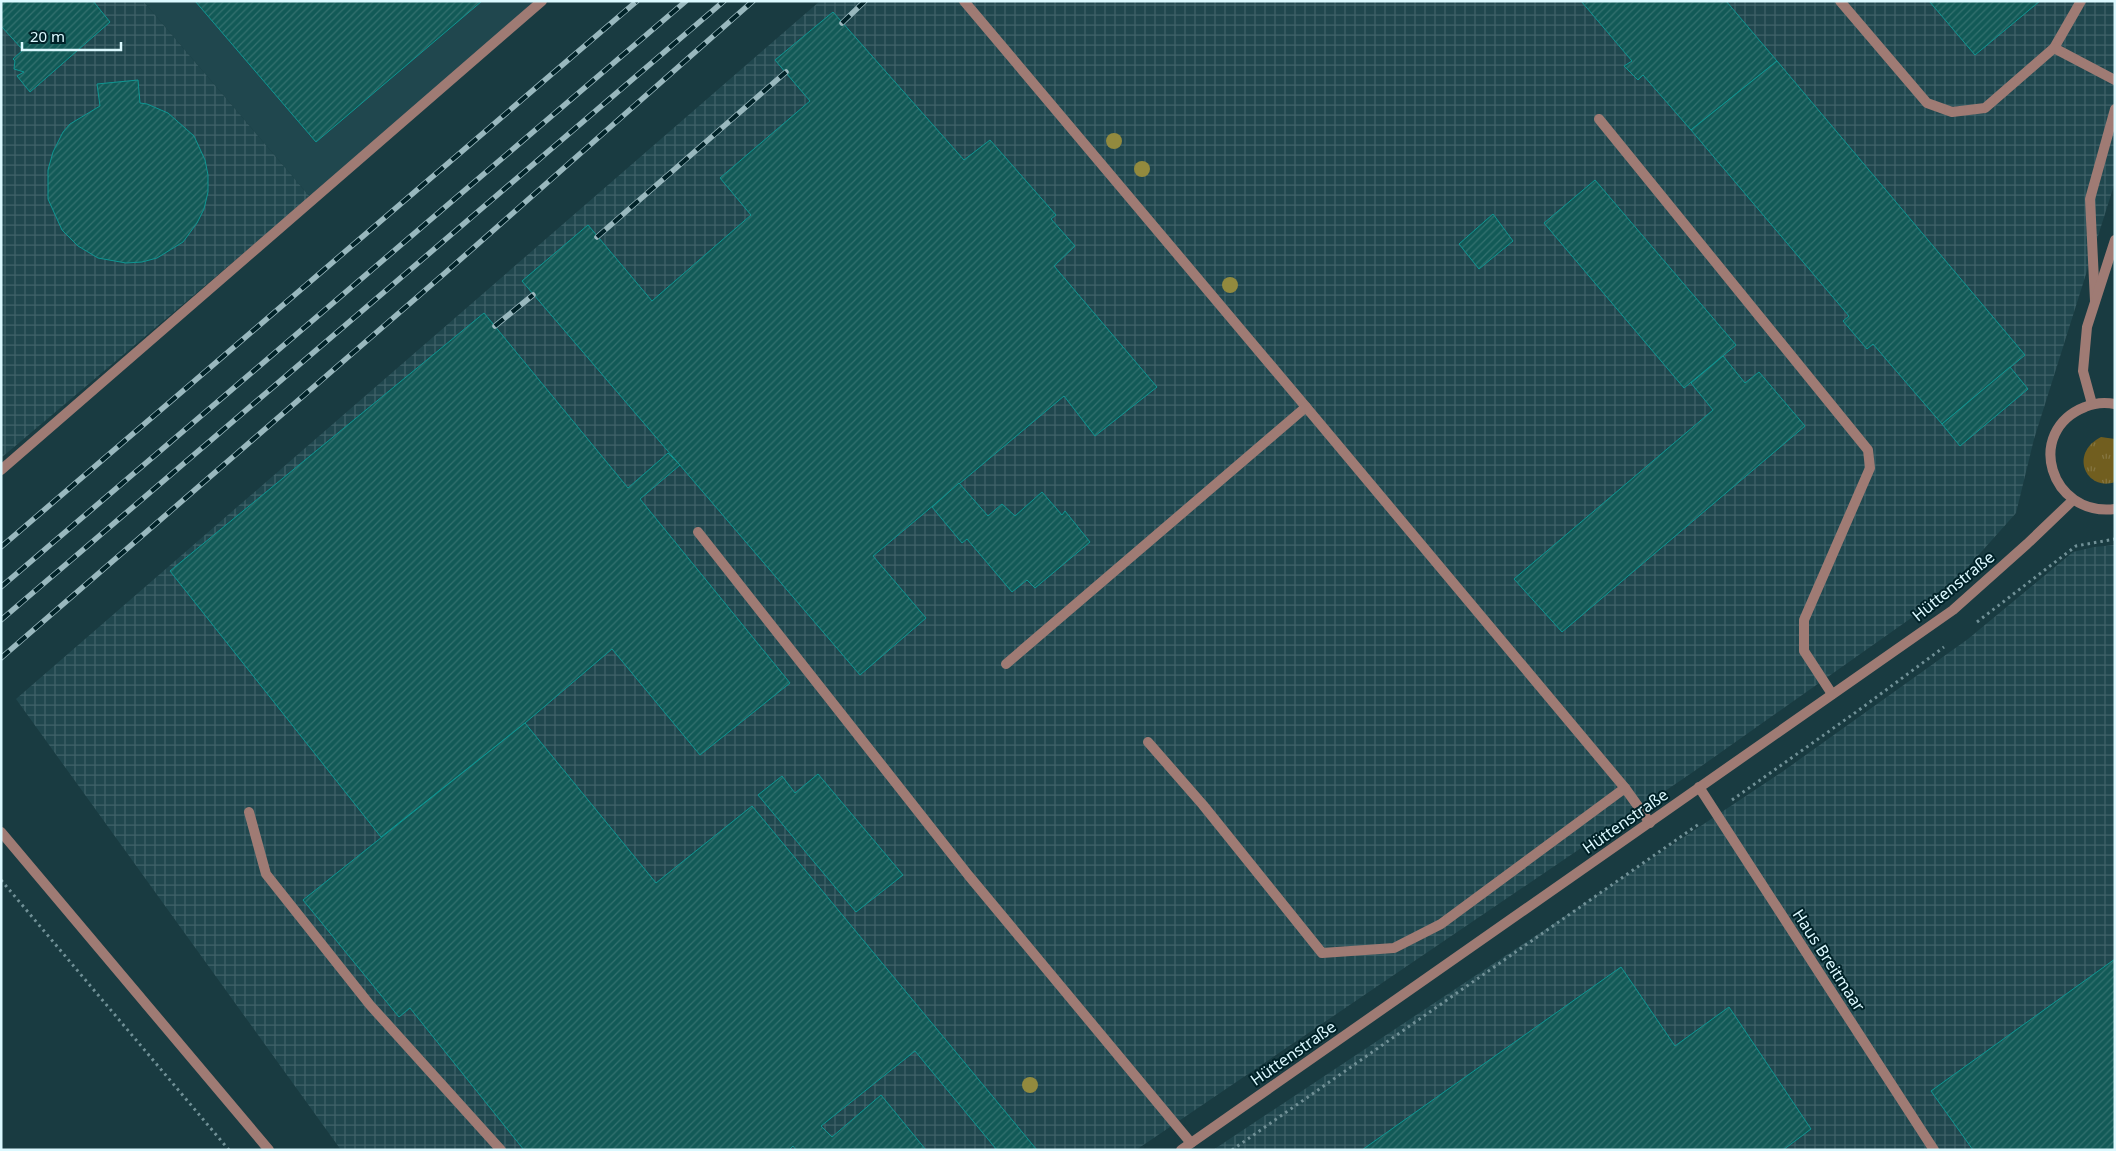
<svg xmlns="http://www.w3.org/2000/svg" width="2116" height="1151" font-family="'Noto Sans',sans-serif">
<defs>
<pattern id="industrial-grid" width="8" height="8" patternUnits="userSpaceOnUse" patternTransform="scale(1.25)"><rect width="8" height="8" fill="#20474e"/><path d="M0 4h8M4 0v8" fill="none" stroke="#406269"/></pattern>
<pattern id="grass-tufts" width="24" height="20" patternUnits="userSpaceOnUse" patternTransform="scale(1.25)"><rect width="24" height="20" fill="#715e1f"/><path d="M3 7l-1-3M5 7V3M7 7l1-3M15 17l-1-3M17 17v-4M19 17l1-3" fill="none" stroke="#857641"/></pattern>
<pattern id="building-hatch" width="6" height="6" patternUnits="userSpaceOnUse" patternTransform="scale(1.25)"><rect width="6" height="6" fill="#125a57"/><path d="M-1 1l2-2M0 6l6-6M5 7l2-2" fill="none" stroke="#347270"/></pattern>
</defs>
<rect width="100%" height="100%" fill="#193b41"/>
<path fill="#20474e" d="M143 1H537L310 197Z"/>
<g fill="url(#industrial-grid)">
<path d="M1 1H143L310 197 1 458Z"/>
<path d="M820 1H2115V182L2034 439 2016 513 1941 597 1693 772 1136 1150H341L16 699Z"/>
<path d="M2115 545V1150H1213L1782 772 1968 639 2073 552 2094 547Z"/>
</g>
<path fill="url(#grass-tufts)" d="M2101 437 2115 439V482C2087 492 2068 454 2101 437Z"/>
<g fill="url(#building-hatch)" stroke="#0f9692">
<path d="M3 1H93L110 22 30 92 17 76 24 72 14 69 15 61 13 59 23 50 1 26V3Z"/>
<path d="M195 1H482L316 142Z"/>
<path d="M1581 1H1726L1777 61 1691 130 1643 75 1638 80 1624 66 1632 61Z"/>
<path d="M1929 1H2040L1975 55Z"/>
<path d="M833 12 964 160 990 140 1056 215 1051 219 1075 246 1054 266 1157 387 1095 436 1064 396 873 556 926 618 860 675 522 281 588 225 652 301 751 215 720 178 810 101 775 60Z"/>
<path d="M1777 61 2025 355 1942 424 1873 344 1867 349 1843 321 1849 316 1691 130Z"/>
<path d="M138 80 140 103 147 104 168 113 194 136 205 160 208 175V192L204 209 197 223 183 242 157 258 142 262 126 263 98 258 78 246 62 230 48 199V170L53 152 63 132 70 124 100 106 97 84Z"/>
<path d="M1595 180 1736 345 1684 388 1544 223Z"/>
<path d="M1493 214 1513 241 1479 269 1459 244Z"/>
<path d="M484 313 628 488 668 453 680 465 640 499 790 683 700 755 612 649 525 723 381 837 170 571Z"/>
<path d="M1723 356 1745 383 1759 372 1805 426 1562 632 1514 579 1713 410 1691 383Z"/>
<path d="M2010 367 2028 389 1960 446 1942 424Z"/>
<path d="M959 483 988 516 1002 504 1015 516 1042 492 1062 515 1065 511 1090 542 1035 588 1027 580 1012 592 967 539 962 543 932 507Z"/>
<path d="M525 723 656 883 752 806 1037 1150H997L915 1051 821 1126 832 1137 881 1095 926 1150H796L793 1146 789 1150H524L410 1008 399 1017 303 900Z"/>
<path d="M818 774 903 875 856 912 758 795 782 776 795 793Z"/>
<path d="M2115 959V1150H1973L1931 1091Z"/>
<path d="M1621 967 1675 1046 1729 1007 1811 1129 1783 1150H1362Z"/>
</g>
<g fill="none" stroke-linecap="round" stroke-linejoin="round">
<g stroke="#719197" stroke-width="3" stroke-dasharray="2.5 4" stroke-linecap="butt">
<path d="M1977 622 2076 546 2115 539"/>
<path d="M1732 800 1859 710 1944 647"/>
<path d="M1 880 229 1150"/>
<path d="M1232 1150 1699 824"/>
</g>
<g stroke="#9f7b74" stroke-width="10">
<path d="M964 1 1306 407"/>
<path d="M1840 1 1927 103 1952 112 1985 108 2054 48 2081 1"/>
<path d="M2054 48 2115 80"/>
<path d="M1599 119 1868 450 1870 468 1804 620V651L1832 694"/>
<path d="M2095 301 2090 199 2115 109"/>
<path d="M1 470 542 1"/>
<path d="M698 532 969 876 1191 1143"/>
<path d="M1006 664 1306 407 1625 788 1650 823"/>
<path d="M1148 742 1203 805 1322 953 1394 948 1441 924 1625 788"/>
<path d="M249 812 266 874 370 1005 501 1150"/>
</g>
<path stroke="#9f7b74" stroke-width="10" d="M1699 787 1934 1150"/>
<g stroke="#9f7b74" stroke-width="10">
<path d="M2092 404 2083 371 2087 327 2115 240"/>
<path d="M2115 404C2105 402 2094 403 2085 407 2024 431 2050 517 2115 509"/>
<path d="M1 832 269 1150"/>
<path d="M1181 1150 1953 610 2027 544 2073 500"/>
</g>
<g stroke="#99b8be" stroke-width="5.5">
<g id="rail">
<path d="M842 23 865 1"/>
<path d="M597 237 786 72"/>
<path d="M495 326 533 295"/>
<path d="M1 547 637 1"/>
<path d="M1 587 686 1"/>
<path d="M1 620 724 1"/>
<path d="M1 658 445 273 753 1"/>
</g>
</g>
<use href="#rail" stroke="#002228" stroke-width="4" stroke-dasharray="11" stroke-linecap="butt"/>
</g>
<g fill="#928a3e">
<circle cx="1114" cy="141" r="8"/>
<circle cx="1142" cy="169" r="8"/>
<circle cx="1230" cy="285" r="8"/>
<circle cx="1030" cy="1085" r="8"/>
</g>
<g text-anchor="middle" dominant-baseline="central" stroke-width="4" stroke-linejoin="round" paint-order="stroke">
<g font-size="16" fill="#dcf9ff" stroke="#002228">
<text transform="translate(1953 586) rotate(-39)">Hüttenstraße</text>
<text transform="translate(1625 821) rotate(-35)">Hüttenstraße</text>
<text transform="translate(1829 960) rotate(57)">Haus Breitmaar</text>
<text transform="translate(1293 1053) rotate(-35)">Hüttenstraße</text>
</g>
</g>
<rect width="2116" height="1151" fill="none" stroke="#dcf9ff" stroke-width="5"/>
<path d="M22 42v8h99v-8" fill="none" stroke="#dcf9ff" stroke-width="2.5"/>
<text x="30" y="42" font-size="15" fill="#dcf9ff" stroke="#002228" stroke-width="4" paint-order="stroke">20 m</text>
</svg>
